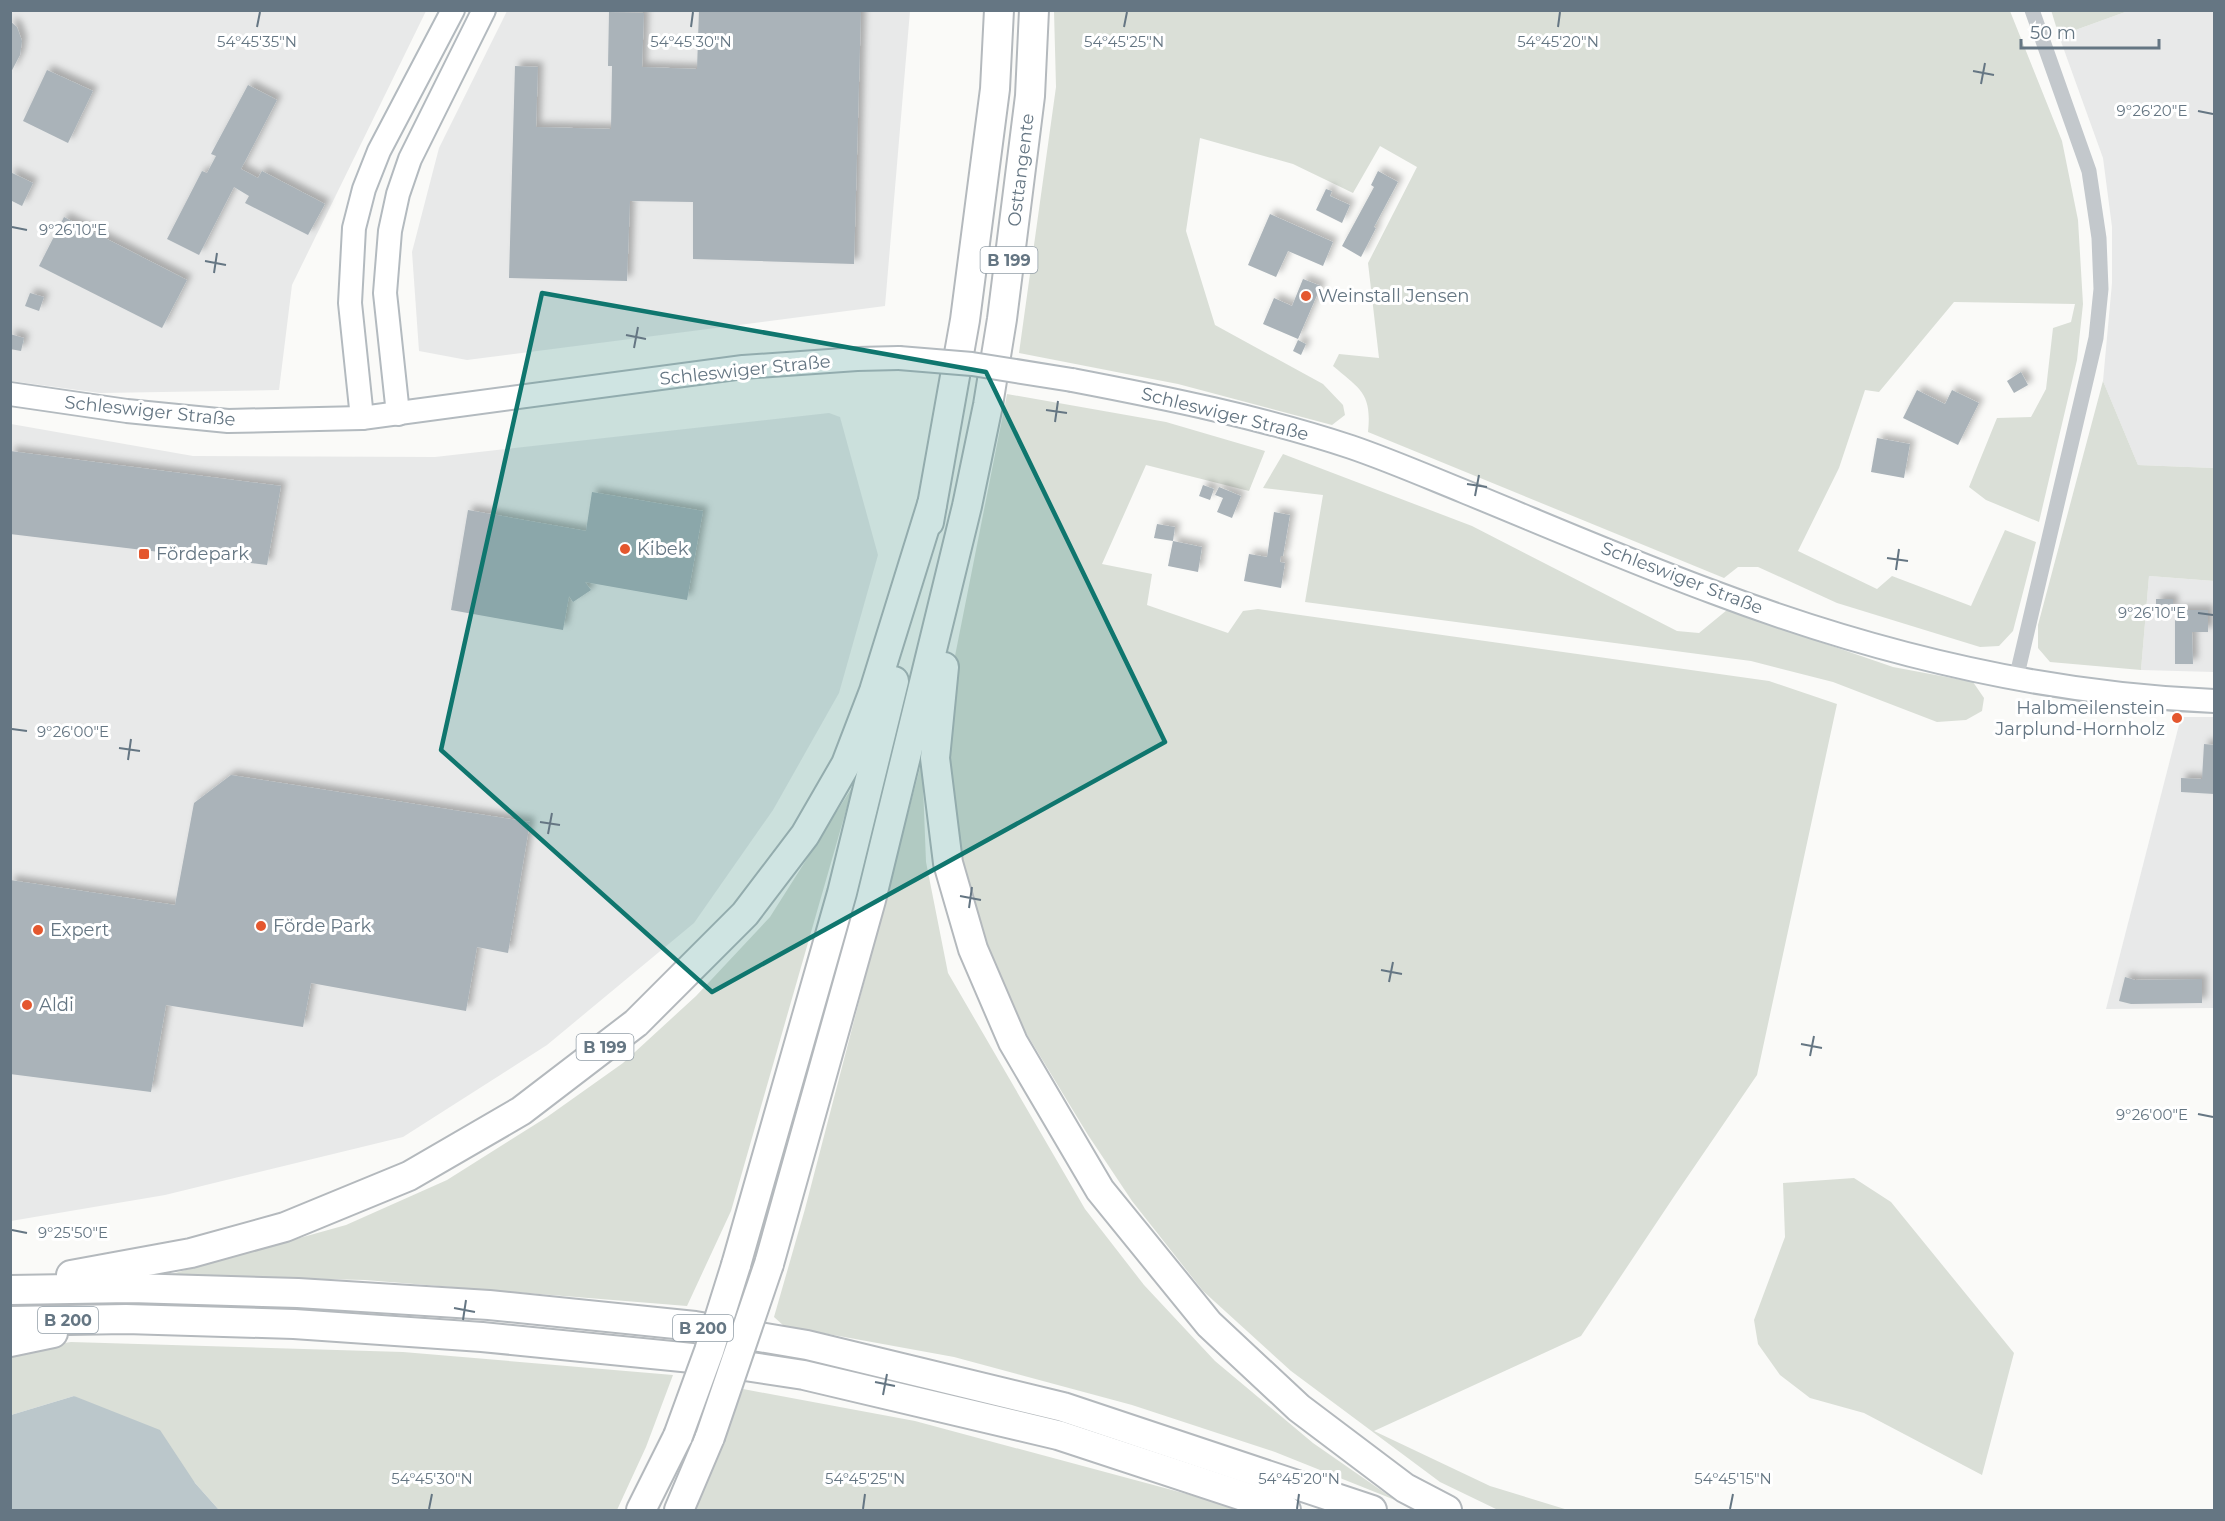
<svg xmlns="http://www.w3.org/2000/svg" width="2225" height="1521" font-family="Montserrat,sans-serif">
<defs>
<filter id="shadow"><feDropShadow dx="5" dy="-5" stdDeviation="3" flood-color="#0004"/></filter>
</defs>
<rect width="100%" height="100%" fill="#fafaf8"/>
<g fill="#e8e9e9">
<path d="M2210 10 2214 12V468L2138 465 2103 381 2112 283V227L2103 158 2059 36 2128 11Z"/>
<path d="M11 11H426L292 285 279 390 100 393 11 381Z"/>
<path d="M507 11H910L885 306 467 360 419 351 412 252 439 148Z"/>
<path d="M829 413 840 417 878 555 839 693 773 810 694 923 547 1045 403 1137 165 1195 11 1221V424L193 456 435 457Z"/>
<path d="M2149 576 2214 581V672L2141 670Z"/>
<path d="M2181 717H2214V1008L2106 1009Z"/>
</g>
<g fill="#dadfd7">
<path d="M2051 10H2128V11L2059 36Z"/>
<path d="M1054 11H2010L2062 141 2078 220 2083 304 2077 360 2039 522 1986 500 1969 487 1997 418 2031 417 2046 389 2053 328 2071 322 2075 304 1954 302 1879 392 1865 390 1839 468 1798 551 1877 589 1892 576 1971 606 2005 530 2036 542 2013 631 1999 646 1980 647 1837 603 1758 567H1738L1724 578 1368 432C1372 393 1360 389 1333 366L1339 354 1379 358 1368 263 1417 167 1380 146 1353 193 1293 164 1200 138 1186 231 1215 325 1323 384 1343 405 1345 415 1332 425 1178 384 1019 353 1056 87Z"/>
<path d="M2103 381 2138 465 2214 468V581L2149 576 2141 670 2050 662 2038 648V625Z"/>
<path d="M1007 394 1166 422 1265 451 1249 491 1146 465 1102 564 1152 574 1147 605 1228 633 1243 611 1258 609 1769 681 1837 704 1757 1075 1675 1195 1581 1336 1374 1431 1490 1486 1568 1510H1498L1440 1482 1291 1371 1203 1291 1132 1201 1088 1135 1020 1023 975 919 953 823 948 757 955 656Z"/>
<path d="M1283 454 1472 526 1677 631 1699 633 1727 610 1893 667 1973 682 1984 698 1982 711 1966 720 1937 722 1833 682 1751 661 1305 602 1323 495 1263 488Z"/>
<path d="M922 760 926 862 948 973 1085 1209 1144 1285 1215 1361 1313 1443 1395 1500 1275 1452 1132 1405 954 1357 784 1326 774 1317 805 1209Z"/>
<path d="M853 786 731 1211 687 1306 365 1280 168 1275 346 1225 447 1180 547 1117 623 1063 696 996 770 917Z"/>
<path d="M1854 1178 1891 1202 2014 1353 1982 1475 1864 1413 1810 1398 1780 1375 1758 1344 1754 1320 1785 1237 1783 1183Z"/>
<path d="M71 1342 403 1352 673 1375 646 1447 617 1510H219L195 1483 74 1396 11 1415 10 1351Z"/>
<path d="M743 1389 915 1421 1198 1497 1237 1510H693Z"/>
</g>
<path fill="#bbc7cb" d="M74 1396 160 1430 195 1483 219 1510H11V1415Z"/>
<g fill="#aab3b9" filter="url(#shadow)">
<path d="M699 10H861L854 264 693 259V202L630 201 627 281 509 278 515 66 538 67 536 127 611 129 612 66H608L609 12 644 13 642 67 697 69Z"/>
<path d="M10 21 17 27 22 41 20 55 10 74Z"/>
<path d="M47 70 93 91 68 143 23 121Z"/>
<path d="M248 85 277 100 241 169 258 178 262 171 325 204 308 235 245 203 249 196 234 187 199 255 167 239 202 171 207 173 216 156 211 154Z"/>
<path d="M1378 171 1398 182 1374 227 1376 228 1361 257 1342 246 1374 187 1371 185Z"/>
<path d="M10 172 33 183 22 206 10 200Z"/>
<path d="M1326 189 1332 191 1330 196 1350 205 1342 223 1316 210Z"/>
<path d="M1270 214 1333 242 1323 266 1288 251 1276 277 1248 265Z"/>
<path d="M64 217 187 280 162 328 39 266Z"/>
<path d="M1303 279 1321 286 1298 339 1263 324 1274 298 1292 306Z"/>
<path d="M30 293 44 297 39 311 25 306Z"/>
<path d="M10 334 24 338 21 351 10 349Z"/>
<path d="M1298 340 1306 344 1301 355 1293 351Z"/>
<path d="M2021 372 2028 385 2014 393 2007 381Z"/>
<path d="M1917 390 1945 404 1952 390 1979 403 1958 445 1903 418Z"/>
<path d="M1877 438 1910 444 1904 478 1871 472Z"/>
<path d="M10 451 281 486 267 565 10 534Z"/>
<path d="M1203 485 1214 489 1210 500 1199 496Z"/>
<path d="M1219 487 1241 496 1232 518 1217 512 1223 498 1215 495Z"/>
<path d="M592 492 703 511 687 600 585 582 591 590 573 602 569 596 563 630 451 610 468 510 586 531Z"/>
<path d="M1274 512 1290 515 1283 556H1281L1280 562 1285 563 1281 588 1244 581 1249 554 1267 557Z"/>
<path d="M1157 524 1175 527 1173 541 1154 538Z"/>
<path d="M1173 541 1202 547 1198 572 1168 566Z"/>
<path d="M2156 599H2173V612L2156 611Z"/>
<path d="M2175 610H2208V632H2192L2193 664H2175Z"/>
<path d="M2204 744 2214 745V794L2181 792V778L2202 779Z"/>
<path d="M231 775 530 822 508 953 477 947 466 1011 311 983 303 1027 166 1005 151 1092 10 1074V880L175 905 194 803Z"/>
<path d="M2125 977 2135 980 2202 979V1003L2131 1004 2119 1001Z"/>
</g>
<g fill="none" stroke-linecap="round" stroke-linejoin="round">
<g stroke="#b3babf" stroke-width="26">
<g id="secondary">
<path d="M1072 380C1166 398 1260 417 1351 447 1389 460 1426 476 1463 491 1546 525 1629 561 1713 592 1874 653 2042 694 2214 701"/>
<path d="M10 394 127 411 228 421 362 418 743 367 857 359 899 358"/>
<path d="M398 414 385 293 390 231 398 194 410 159 484 10"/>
<path d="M362 418 350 303 354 228 364 189 379 151 453 10"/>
</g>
</g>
<g stroke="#b4b9bd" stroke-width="32">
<g id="highway">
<path d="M929 522 965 320 995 89 999 10"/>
<path d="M944 667 935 758 948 863 973 949 1013 1042 1100 1190 1209 1324 1299 1408 1405 1488 1447 1510"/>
<path d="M769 1264 871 900 967 506 988 405 1002 319 1030 96 1034 10"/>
<path d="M736 1265 842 893 894 681"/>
<path d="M71 1275 191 1253 285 1227 409 1176 521 1111 636 1023 745 914 805 835 846 764 874 691 932 504"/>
<path d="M10 1290 131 1288 298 1293 489 1305 695 1326 807 1345 1063 1407 1372 1510"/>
<path d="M10 1321 126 1319 294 1324 482 1337 692 1358 804 1375 1058 1435 1286 1510"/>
<path d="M10 1342 53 1333"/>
<path d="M641 1510 678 1436"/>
<path d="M679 1510 710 1437"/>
</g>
</g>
<path stroke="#c3c8cc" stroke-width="15" d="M2016 679 2096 338 2101 289 2099 238 2089 171 2032 10"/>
<use href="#secondary" stroke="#fff" stroke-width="22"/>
<use href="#highway" stroke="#fff" stroke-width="28"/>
<g stroke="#b3babf" stroke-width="26" stroke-linecap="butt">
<path id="secondary-bridge" d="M899 358 972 364 1072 380"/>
</g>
<g stroke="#b4b9bd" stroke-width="32" stroke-linecap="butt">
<g id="highway-bridge">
<path d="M678 1436 709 1351 736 1265"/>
<path d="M710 1437 769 1264"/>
</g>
</g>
<use href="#secondary-bridge" stroke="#fff" stroke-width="22"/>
<use href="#highway-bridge" stroke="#fff" stroke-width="28"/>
</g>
<path fill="#0f766e" fill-opacity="0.2" stroke="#0f766e" stroke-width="4.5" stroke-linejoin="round" d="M542 293 986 372 1165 742 712 992 441 750Z"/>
<path fill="none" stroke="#657683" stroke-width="2" d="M257 27 260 12M691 27 693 12M1124 27 1127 12M1558 27 1560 12M1973 71 1994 75M1981 84 1985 63M2198 111 2213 114M12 227 27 230M205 261 226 265M214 273 217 253M626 335 646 339M634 348 638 327M1046 410 1067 413M1055 422 1058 401M1467 484 1487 487M1475 496 1479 475M1887 558 1908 561M1896 570 1899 549M2198 613 2213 615M12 729 27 731M119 748 140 751M128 760 131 739M540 822 560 825M548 834 552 813M960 896 981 900M969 908 972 887M1381 970 1402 974M1389 982 1393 962M1801 1044 1822 1048M1810 1056 1814 1036M2198 1114 2213 1117M12 1230 27 1233M454 1308 475 1312M463 1320 466 1300M875 1382 895 1386M883 1395 887 1374M429 1509 432 1494M863 1509 865 1494M1297 1509 1299 1494M1730 1509 1733 1494"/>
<g fill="#e4572e" stroke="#fff" stroke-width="2">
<circle cx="1306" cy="296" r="6"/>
<circle cx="625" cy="549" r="6"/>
<rect x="138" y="548" width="12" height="12" rx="3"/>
<circle cx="2177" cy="718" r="6"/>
<circle cx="261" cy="926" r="6"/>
<circle cx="38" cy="930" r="6"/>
<circle cx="27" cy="1005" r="6"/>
</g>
<g text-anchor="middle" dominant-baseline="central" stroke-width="6" stroke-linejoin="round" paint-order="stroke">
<g fill="#fff" stroke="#939fa8" stroke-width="1.5">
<rect x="980.5" y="247" width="57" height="26" rx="4.5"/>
<rect x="576.5" y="1034" width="57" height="26" rx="4.5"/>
<rect x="38" y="1307" width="60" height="26" rx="4.5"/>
<rect x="673" y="1315" width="60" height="26" rx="4.5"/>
</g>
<g font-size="16" font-weight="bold" fill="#657683">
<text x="1009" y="260">B 199</text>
<text x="605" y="1047">B 199</text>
<text x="68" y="1320">B 200</text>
<text x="703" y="1328">B 200</text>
</g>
<g font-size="18" fill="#657683" stroke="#fff">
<text transform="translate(1021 170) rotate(-83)">Osttangente</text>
<text transform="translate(745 370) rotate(-6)">Schleswiger Straße</text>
<text transform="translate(150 411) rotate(6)">Schleswiger Straße</text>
<text transform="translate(1225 414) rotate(14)">Schleswiger Straße</text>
<text transform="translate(1682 578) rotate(21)">Schleswiger Straße</text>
</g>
<g font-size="18" fill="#657683" stroke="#fff" text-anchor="start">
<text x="1318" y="296">Weinstall Jensen</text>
<text x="637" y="549">Kibek</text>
<text x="156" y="554">Fördepark</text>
<text x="2165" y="708" text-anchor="end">Halbmeilenstein<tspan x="2165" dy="21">Jarplund-Hornholz</tspan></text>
<text x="273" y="926">Förde Park</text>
<text x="50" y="930">Expert</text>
<text x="39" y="1005">Aldi</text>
</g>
</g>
<g font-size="15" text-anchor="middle" fill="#657683" stroke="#fff" stroke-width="6" stroke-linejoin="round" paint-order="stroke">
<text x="257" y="47">54°45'35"N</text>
<text x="691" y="47">54°45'30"N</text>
<text x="1124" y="47">54°45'25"N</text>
<text x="1558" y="47">54°45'20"N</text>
<text x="2152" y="116">9°26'20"E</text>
<text x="73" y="235">9°26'10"E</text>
<text x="2152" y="618">9°26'10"E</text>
<text x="73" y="737">9°26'00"E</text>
<text x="2152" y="1120">9°26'00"E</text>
<text x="73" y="1238">9°25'50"E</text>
<text x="432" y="1484">54°45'30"N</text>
<text x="865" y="1484">54°45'25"N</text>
<text x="1299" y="1484">54°45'20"N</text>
<text x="1733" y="1484">54°45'15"N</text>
</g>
<rect width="2225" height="1521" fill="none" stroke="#657683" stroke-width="24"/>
<path d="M2021 39v9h138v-9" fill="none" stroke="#657683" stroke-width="3"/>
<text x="2030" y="39" font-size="18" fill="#657683" stroke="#ffffff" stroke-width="4.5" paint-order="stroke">50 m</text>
</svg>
